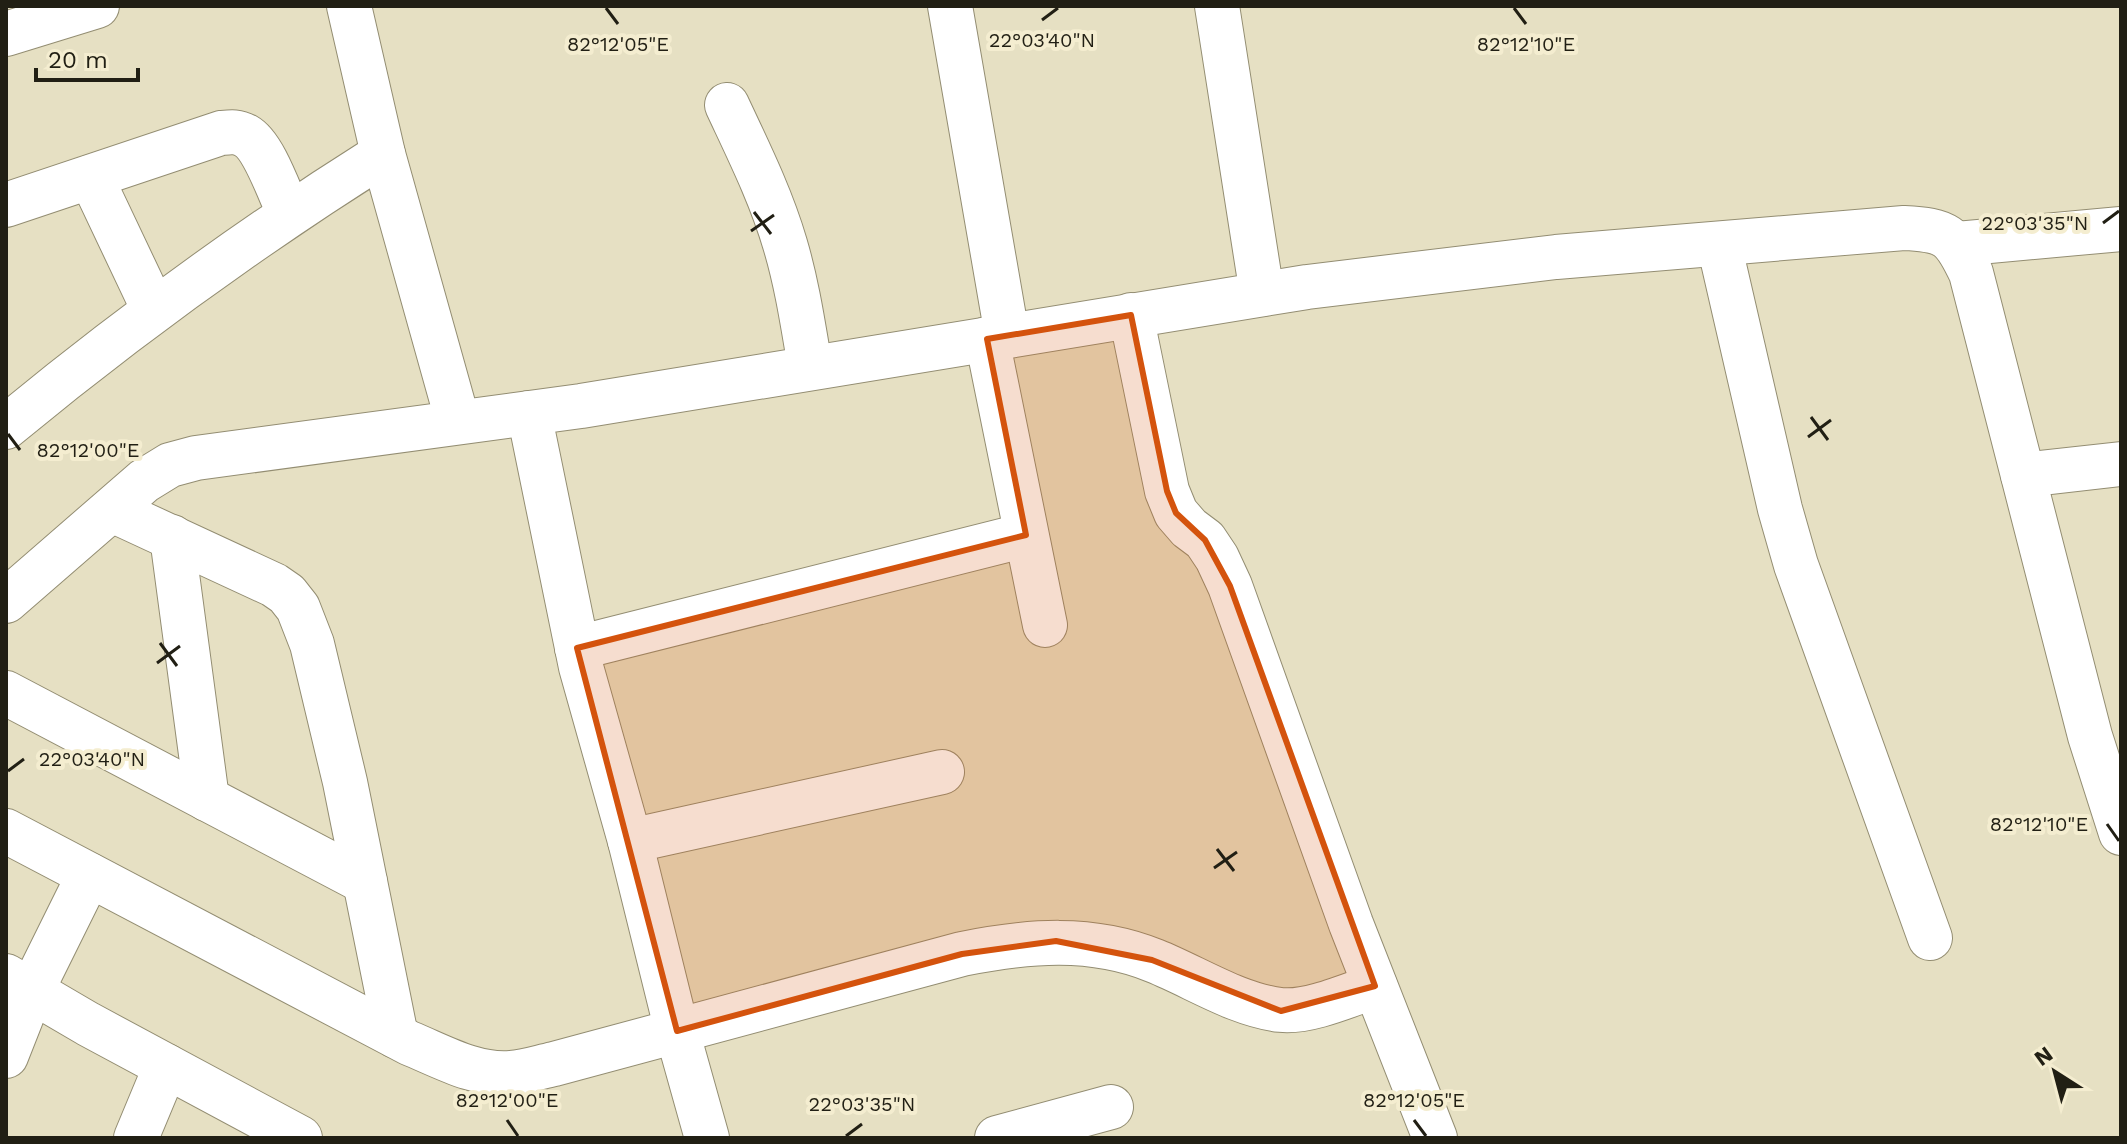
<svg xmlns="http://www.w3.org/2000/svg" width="2127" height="1144" font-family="'Work Sans',sans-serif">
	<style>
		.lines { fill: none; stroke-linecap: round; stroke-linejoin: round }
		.minor-casing { stroke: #938d72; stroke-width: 46 }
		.minor { stroke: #fff; stroke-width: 44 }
		.marked { fill: #d4530d; fill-opacity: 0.2; stroke: #d4530d; stroke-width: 6; stroke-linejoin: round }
		.ticks { fill: none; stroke: #211f14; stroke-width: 3 }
		.ticks-label { font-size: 20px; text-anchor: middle; fill: #211f14; stroke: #f4edd0; stroke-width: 8; stroke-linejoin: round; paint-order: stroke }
	</style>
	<rect width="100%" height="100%" fill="#e6e0c3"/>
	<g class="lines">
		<g class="minor-casing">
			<g id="minor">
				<path d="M349,6L383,154L458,422"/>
				<path d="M950,6L1007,335"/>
				<path d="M1217,6L1262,294"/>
				<path d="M6,34L97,6"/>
				<path d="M727,105C748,150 771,196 785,244C797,284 803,325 810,366"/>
				<path d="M91,177L154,310"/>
				<path d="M6,205L221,133C231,132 237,131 246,136C264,146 280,194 289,213"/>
				<path d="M1719,244L1780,509L1796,565L1930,938"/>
				<path d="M1957,244L2121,229"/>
				<path d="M1131,315L1167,491L1176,513L1189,528L1205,540L1217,558L1230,586L1351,924L1435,1138"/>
				<path d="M987,339L1045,625"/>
				<path d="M529,413L581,667L630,841L677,1031L707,1138"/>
				<path d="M6,427C126,328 251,237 383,154"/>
				<path d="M2023,475L2121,464"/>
				<path d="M112,510L274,585L287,594L298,608L312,644L345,782L396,1036"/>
				<path d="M172,537L207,799"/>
				<path d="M6,601L144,481L170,465L196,458L581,406L1307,287L1556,257L1904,228C1947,230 1953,235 1971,273L2090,736L2121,833"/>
				<path d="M577,648L1026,535"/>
				<path d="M6,693L365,882"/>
				<path d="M6,831L409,1043C441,1056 475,1076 511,1073C525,1072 540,1067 554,1064L962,954C1027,941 1092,935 1155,961C1195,977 1237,1005 1281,1010C1308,1013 1349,995 1375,986"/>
				<path d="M630,841L942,772"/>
				<path d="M6,976L88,1024L300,1138"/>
				<path d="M6,1056L32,990L89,875"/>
				<path d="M136,1138L166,1066"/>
				<path d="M997,1138L1111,1107"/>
			</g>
		</g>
		<use href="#minor" class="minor"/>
	</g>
	<path class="marked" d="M1131,315L1167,491L1176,513L1205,540L1230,586L1375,986L1281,1011L1152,960L1056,941L962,954L677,1031L577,648L1026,535L987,339Z"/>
	<path class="ticks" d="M606,8L618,24M1514,8L1526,24M1042,20L1058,8M754,212L771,234M2103,223L2119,211M751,231L774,215M1811,417L1828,440M8,434L20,450M1808,437L1831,420M160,643L177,666M157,663L180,646M8,771L24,759M2107,824L2119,841M1217,849L1234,871M1214,868L1237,852M507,1120L518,1136M1414,1120L1426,1136M846,1136L862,1124"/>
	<g class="ticks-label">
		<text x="1042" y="47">22°03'40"N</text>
		<text x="618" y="51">82°12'05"E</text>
		<text x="1526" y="51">82°12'10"E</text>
		<text x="2035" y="230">22°03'35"N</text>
		<text x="88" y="457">82°12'00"E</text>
		<text x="92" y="766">22°03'40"N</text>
		<text x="2039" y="831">82°12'10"E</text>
		<text x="507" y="1107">82°12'00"E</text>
		<text x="1414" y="1107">82°12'05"E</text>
		<text x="862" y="1111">22°03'35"N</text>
	</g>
	<rect width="2127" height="1144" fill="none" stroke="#211f14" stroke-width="16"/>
	<g transform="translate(2055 1072) rotate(324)" stroke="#f4edd0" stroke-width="6" paint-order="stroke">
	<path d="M0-6L14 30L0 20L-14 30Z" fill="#211f14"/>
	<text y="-12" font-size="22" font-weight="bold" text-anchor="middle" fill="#211f14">N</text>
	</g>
	<path d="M36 68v12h102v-12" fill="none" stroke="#211f14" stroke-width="4"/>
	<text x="48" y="68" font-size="24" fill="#211f14" stroke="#f4edd0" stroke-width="6" paint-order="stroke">20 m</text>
</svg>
